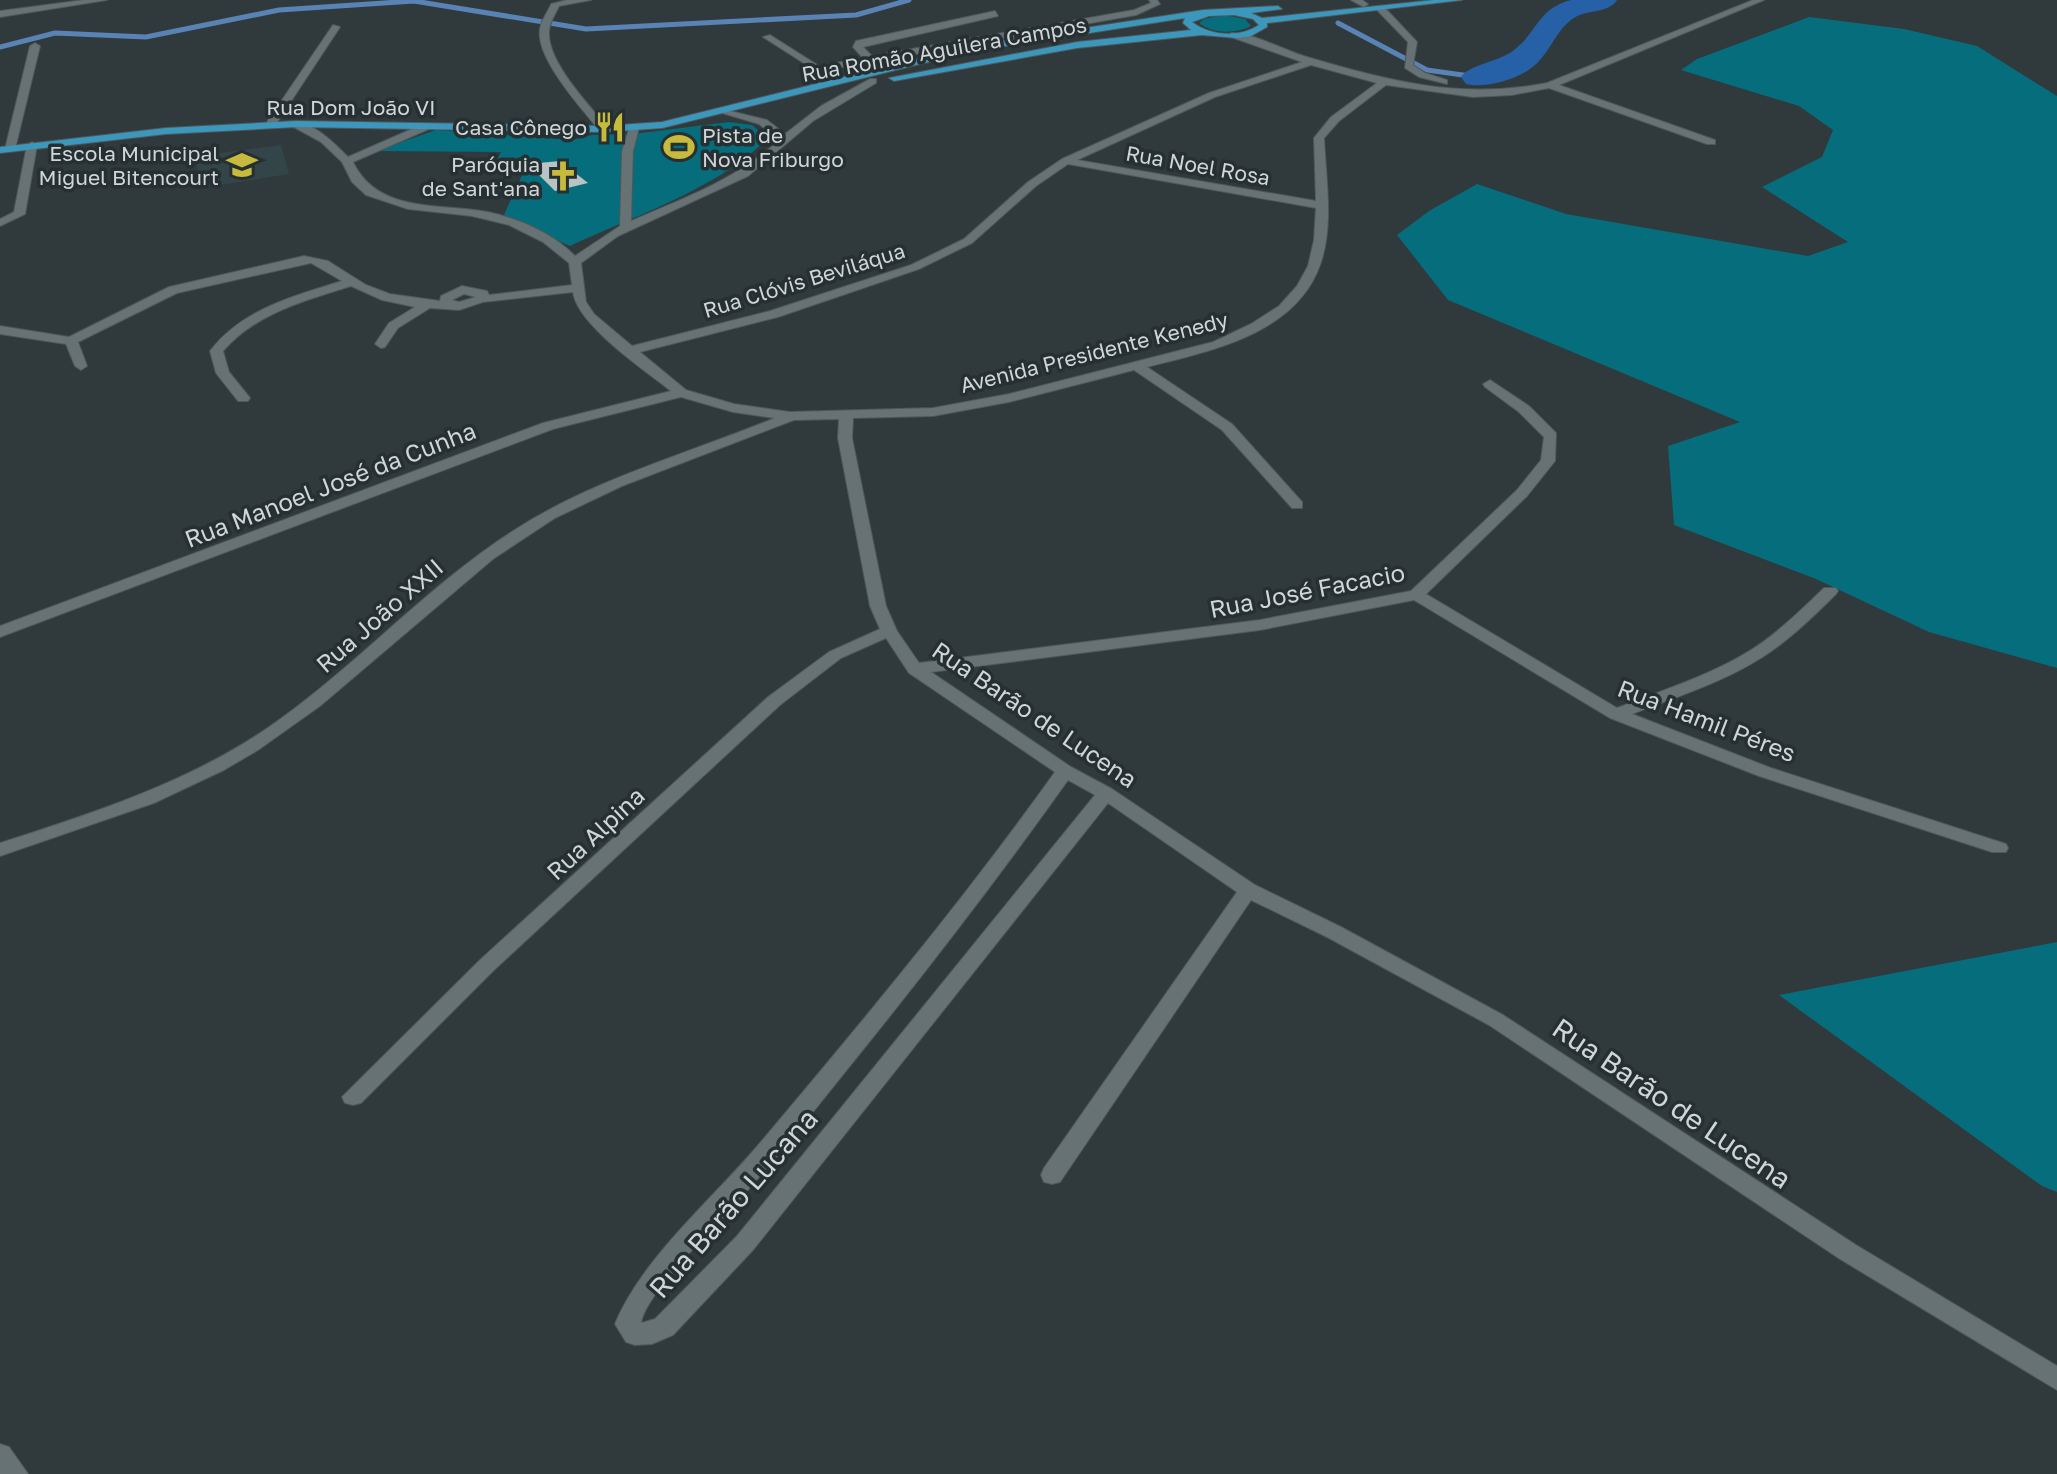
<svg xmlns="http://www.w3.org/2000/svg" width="2057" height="1474" font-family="'Golos Text',sans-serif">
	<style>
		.built { fill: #334549 }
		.green { fill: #066d7c }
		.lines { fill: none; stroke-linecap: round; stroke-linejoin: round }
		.stream { stroke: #5983b5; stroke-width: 5 }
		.river { fill: #2660a7; fill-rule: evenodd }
		.building { fill: #b7c4c3 }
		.minor-casing { stroke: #4f5759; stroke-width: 2 }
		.major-casing { stroke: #4f5759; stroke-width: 2 }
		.minor { fill: #677274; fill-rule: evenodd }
		.major { fill: #3c97bc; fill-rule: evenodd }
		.labels { text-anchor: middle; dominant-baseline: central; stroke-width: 7; stroke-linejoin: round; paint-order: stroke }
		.far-street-label { font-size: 21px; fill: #d0d6d7; stroke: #263032 }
		.far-poi-label { font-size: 21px; fill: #d0d6d7; stroke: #263032; text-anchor: end }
		.street-label { font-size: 24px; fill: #d0d6d7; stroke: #263032 }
		.near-street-label { font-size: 28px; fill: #d0d6d7; stroke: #263032 }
	</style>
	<rect width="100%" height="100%" fill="#303a3c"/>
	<path class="built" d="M281,145L289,174L201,188L195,156Z"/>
	<g class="green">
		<path d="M1223,15L1245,19L1251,26C1236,34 1212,34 1199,23L1204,19Z"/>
		<path d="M1809,17L1904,29L1977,46L2057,96V668L1929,632L1816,579L1674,525L1668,446L1740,422L1448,300L1397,235L1429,211L1477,184L1566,214L1808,256L1848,242L1762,187L1822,157L1833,130L1799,106L1681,70L1697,59Z"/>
		<path d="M729,122L752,125L767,138C726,185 628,219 570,246L503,217L523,173H490L501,152L376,151L436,130L572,140L592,135L633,134Z"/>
		<path d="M2057,942V1192L2042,1186L1779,995Z"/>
	</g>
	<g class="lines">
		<g class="stream">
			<path d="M1338,23L1427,70L1477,77"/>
			<path d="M0,47L55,33L146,37L279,10L414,1L586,29L856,15L909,0"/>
		</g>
		<path class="river" d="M1571,0H1617C1608,14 1587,9 1574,18C1558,28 1552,47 1540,60C1525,78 1488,89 1466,84L1461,77C1470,64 1499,62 1514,50C1538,32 1537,9 1571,0Z"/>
	</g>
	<path class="building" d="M560,161L588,183L555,191L528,164Z"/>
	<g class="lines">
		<g class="minor-casing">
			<g id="minor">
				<path d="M84,0H107L0,17V11Z"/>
				<path d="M567,0H591L559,6C555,15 549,23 549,32C547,61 589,106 608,127V131H600C583,110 535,58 540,29C541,20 548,12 551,4Z"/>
				<path d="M1149,0H1157L1160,4L1136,15L826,70L832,75L827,78L763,37L770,35L819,66L863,58L853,47L856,41L995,11L998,16L863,47L872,56L1134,10L1151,3Z"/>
				<path d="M1351,0H1362L1368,4L1364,7Z"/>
				<path d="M1753,0H1764L1559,85L1715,140V144H1707L1549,88L1512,95L1473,97L1386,85L1339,121L1324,138C1326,180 1334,226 1320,265C1295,335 1209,351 1147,367L1232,424L1302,502V508H1292L1222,430L1134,370L1009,402L933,416L853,418L852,438L886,606L897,631L919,663L1260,620L1411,591L1517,490L1541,460L1544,437L1519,412L1485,387L1483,384L1490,380L1529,406L1556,433L1555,461L1527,496L1426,594L1617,708C1663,690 1709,676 1751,650C1778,633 1801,610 1824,588H1836L1838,591L1836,594C1813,617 1789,640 1761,658C1721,683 1676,697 1632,714L1771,768L2006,844L2008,848L2006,852H1992L1759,776L1610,718L1414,600L1260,630L931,672L1071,767L1112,789L1255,885L1341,927L1503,1015L1856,1245L2057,1366V1390L1840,1259L1489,1025L1327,937L1251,900L1060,1182L1052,1184L1044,1182L1041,1175L1044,1168L1237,892L1108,803L753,1250L673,1335L652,1344L635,1345L626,1342L615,1324C642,1258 714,1198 760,1143C862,1022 963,901 1055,772L909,673L886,638L841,658L780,705L494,970L361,1103L353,1105L345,1103L342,1097L480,960L768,697L829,652L880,629L870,606L838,438L839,419L794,420L622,486L555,518L493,559L320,706L258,750L224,770L154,803L0,856V843C97,812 196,780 279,720C361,661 429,585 513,531C593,479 687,454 775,418L733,412L681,397L553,429L0,637V626L543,423L671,391C645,370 577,325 573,292L483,302L459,310L430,308L398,328L385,347L381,348L375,344L389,323L415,307L382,300L351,286C304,301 256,313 223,351L229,372L250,398L248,401H238L216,373L210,351C242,309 294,296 342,281L311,263L177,293L78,342L87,366L81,370L75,366L66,344L0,334V326L69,337L169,287L304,256L328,261L366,285L390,294L440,301L441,296L462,286L487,291L489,295L572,285L569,263L543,242L509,225L472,216L408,209L366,195L352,182L342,162L321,142L292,126V122C313,121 334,143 348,157L421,125H429V129L353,162C378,214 440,203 488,212C520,219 552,233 575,256L620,226L622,151L630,126L639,128L633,151L631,221C684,198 736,180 779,140L759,124L722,113V109L767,120L785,134L821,106L870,79H876V83L813,121L748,176L618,236L581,263L586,302L594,314L632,346L770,311L911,265L964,239L1028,182L1062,159L1209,93L1302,62L1231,37V33C1251,32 1286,51 1307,57C1389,81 1460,100 1547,83ZM1311,65L1377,83L1331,117L1314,138L1316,201L1077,160L1215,97ZM1068,164L1316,208L1314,240L1308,266L1297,286L1279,306L1251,324L1213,342L1009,394L933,408L790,412L734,404L686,390L640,352L778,317L919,269L972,243L1036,186ZM464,294L476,297L459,302L452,300ZM1068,780L1095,795L737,1236L655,1319L641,1323C646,1294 707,1235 729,1211C770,1167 807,1119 845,1072C922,977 997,880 1068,780Z"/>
				<path d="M1377,6H1383L1417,42L1413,65L1425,73L1447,80V84L1419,77L1405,68L1408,42L1377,10Z"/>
				<path d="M333,25L340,27L274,127H266L265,125Z"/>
				<path d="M35,43L40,46L15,149L10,152L5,149L30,46Z"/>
				<path d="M32,142L37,145L25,214L0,226V219L14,212L27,145Z"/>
				<path d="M0,1444L9,1447L28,1474H0Z"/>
			</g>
		</g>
		<g class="major-casing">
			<path id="major" d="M1434,0H1462L1267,23V27L1251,36L1237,38L1202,35L1077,48L894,81L889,78L1077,42L1191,30L1183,23L1185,18L1006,46L920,64L662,128L604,132L296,127L166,134L0,153V147L166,128L296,121L604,126L662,122L920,58L1006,40L1203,10L1278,6L1282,9L1251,13L1262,18ZM1234,15L1253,19L1259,25C1240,38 1210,36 1192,22L1209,16Z"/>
		</g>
		<use href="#minor" class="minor"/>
		<use href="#major" class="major"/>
	</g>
	<defs>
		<g id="restaurant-bare" transform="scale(2.415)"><path d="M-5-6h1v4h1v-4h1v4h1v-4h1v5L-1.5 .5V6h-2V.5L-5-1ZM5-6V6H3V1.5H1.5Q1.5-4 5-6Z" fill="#c6bb3c" stroke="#263032" stroke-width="2.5" paint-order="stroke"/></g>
		<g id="stadium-bare" transform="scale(2.415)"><path d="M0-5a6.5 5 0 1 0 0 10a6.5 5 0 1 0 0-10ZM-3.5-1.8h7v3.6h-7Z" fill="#c6bb3c" stroke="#263032" stroke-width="2.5" paint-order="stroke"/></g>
		<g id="school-bare" transform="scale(2.415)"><path d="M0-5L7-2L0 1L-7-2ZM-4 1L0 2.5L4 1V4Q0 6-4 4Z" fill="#c6bb3c" stroke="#263032" stroke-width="2.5" paint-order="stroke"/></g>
		<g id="church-bare" transform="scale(2.415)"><path d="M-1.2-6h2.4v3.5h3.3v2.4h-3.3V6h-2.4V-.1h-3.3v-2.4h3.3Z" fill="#c6bb3c" stroke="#263032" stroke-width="2.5" paint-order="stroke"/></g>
	</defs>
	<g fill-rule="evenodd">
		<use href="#restaurant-bare" x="610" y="127"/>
		<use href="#stadium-bare" x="679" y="147"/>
		<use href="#school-bare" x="242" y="165"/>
		<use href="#church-bare" x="563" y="176"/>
	</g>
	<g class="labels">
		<g class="far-street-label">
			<text transform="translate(944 49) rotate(-10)">Rua Romão Aguilera Campos</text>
			<text x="351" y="107">Rua Dom João VI</text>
			<text transform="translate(1198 165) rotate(10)">Rua Noel Rosa</text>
			<text transform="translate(804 280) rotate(-17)">Rua Clóvis Beviláqua</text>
			<text transform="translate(1094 352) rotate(-14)">Avenida Presidente Kenedy</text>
		</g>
		<g class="far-poi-label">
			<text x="587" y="127">Casa Cônego</text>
			<text x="702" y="135" text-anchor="start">Pista de<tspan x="702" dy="24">Nova Friburgo</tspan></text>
			<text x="219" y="153">Escola Municipal<tspan x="219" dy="24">Miguel Bitencourt</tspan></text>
			<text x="540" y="164">Paróquia<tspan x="540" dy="24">de Sant'ana</tspan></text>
		</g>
		<g class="street-label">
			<text transform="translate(330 484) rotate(-21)">Rua Manoel José da Cunha</text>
			<text transform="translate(1307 590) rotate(-11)">Rua José Facacio</text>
			<text transform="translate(379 615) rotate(-41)">Rua João XXII</text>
			<text transform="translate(1035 714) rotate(34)">Rua Barão de Lucena</text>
			<text transform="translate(1707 720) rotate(21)">Rua Hamil Péres</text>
			<text transform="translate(595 833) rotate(-43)">Rua Alpina</text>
		</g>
		<g class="near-street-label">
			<text transform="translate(1672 1103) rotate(34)">Rua Barão de Lucena</text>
			<text transform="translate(733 1203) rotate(-49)">Rua Barão Lucana</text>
		</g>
	</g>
</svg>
